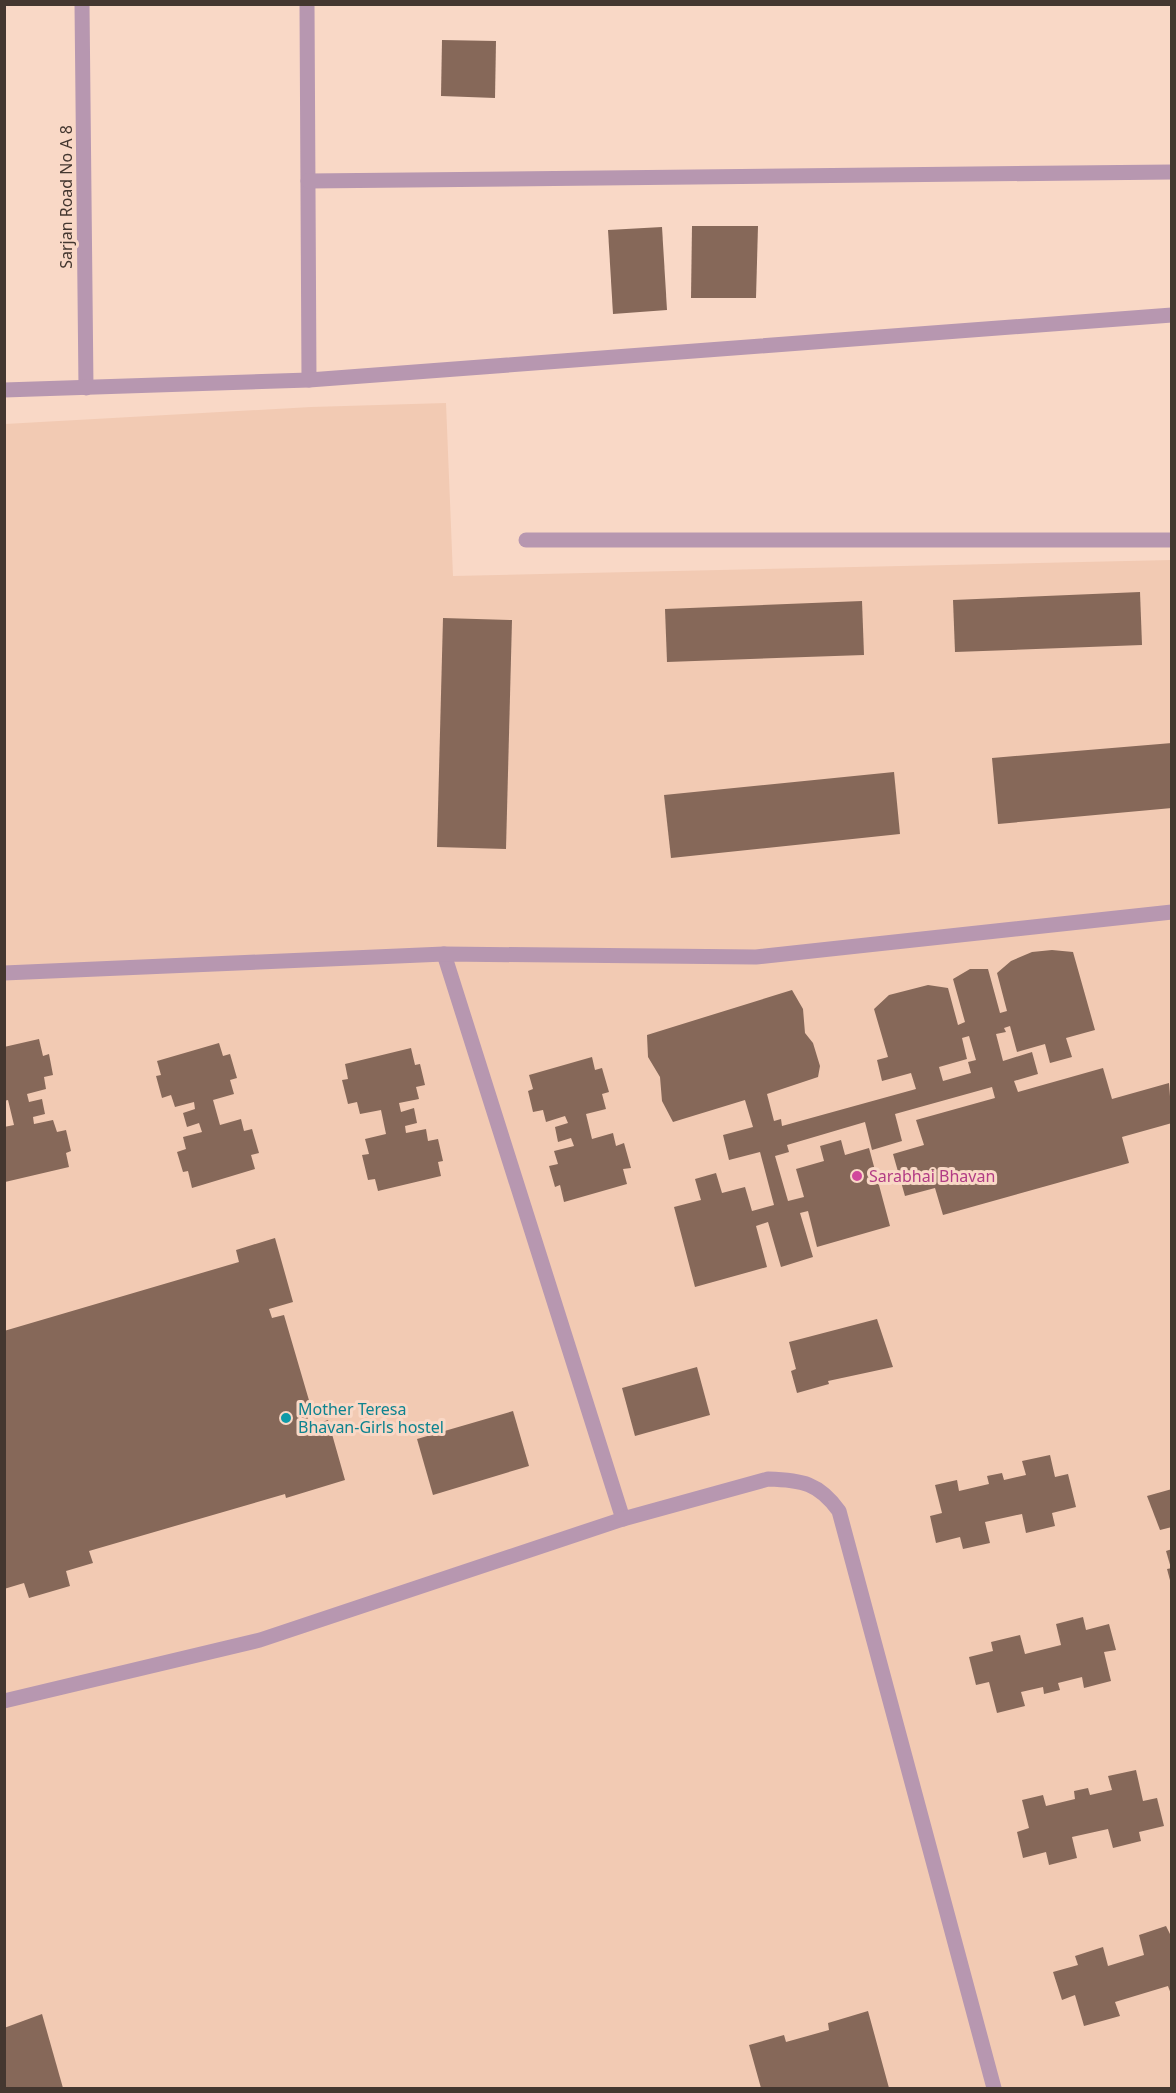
<svg xmlns="http://www.w3.org/2000/svg" width="1176" height="2093" font-family="'Noto Sans',sans-serif">
	<style>
		.built { fill: #f2cab3 }
		.building { fill: #866859; fill-rule: evenodd }
		.lines { fill: none; stroke-linecap: round; stroke-linejoin: round }
		.minor { stroke: #b797b0; stroke-width: 15 }
		.hotel-dot { fill: #d1479c; stroke: #f9d8c6; stroke-width: 2 }
		.culture-dot { fill: #0f9aa8; stroke: #f9d8c6; stroke-width: 2 }
		.labels { text-anchor: middle; dominant-baseline: central; stroke-width: 6; stroke-linejoin: round; paint-order: stroke }
		.street-label { font-size: 16px; fill: #443730; stroke: #f9d8c6 }
		.hotel-label { font-size: 16px; fill: #b23c85; stroke: #f9d8c6; text-anchor: start }
		.culture-label { font-size: 16px; fill: #0d838f; stroke: #f9d8c6; text-anchor: start }
	</style>
	<rect width="100%" height="100%" fill="#f9d8c6"/>
	<path class="built" d="M446,403L453,576L1171,560V2088H5V424L311,407Z"/>
	<g class="building">
		<path d="M442,40L496,41L495,98L441,96Z"/>
		<path d="M692,226H758L756,298H691Z"/>
		<path d="M662,227L667,310L613,314L608,230Z"/>
		<path d="M1140,592L1142,645L955,652L953,600Z"/>
		<path d="M862,601L864,655L667,662L665,609Z"/>
		<path d="M443,618L512,620L506,849L437,847Z"/>
		<path d="M1172,743V808L998,824L992,758Z"/>
		<path d="M894,772L900,834L671,858L664,795Z"/>
		<path d="M1052,950L1073,952L1095,1030L1066,1038L1072,1057L1050,1063L1045,1044L1017,1052L1010,1026L1004,1028L1006,1032L996,1034L1003,1061L1032,1052L1038,1074L1014,1081L1018,1092L1103,1068L1112,1099L1169,1083L1172,1123L1122,1137L1129,1163L943,1215L935,1188L905,1196L893,1154L924,1145L916,1120L995,1098L992,1087L895,1114L902,1141L872,1150L865,1122L787,1145L789,1152L775,1156L788,1201L804,1197L796,1169L824,1161L820,1146L841,1140L845,1155L869,1148L890,1226L817,1247L808,1211L800,1213L813,1257L781,1267L768,1222L756,1226L767,1267L695,1287L674,1207L701,1200L695,1179L716,1173L722,1193L745,1187L752,1211L774,1205L760,1152L729,1160L723,1135L753,1127L745,1100L673,1122L662,1101L660,1077L648,1057L647,1035L792,990L803,1009L805,1033L813,1043L820,1066L818,1077L767,1094L774,1121L781,1119L782,1126L916,1089L911,1073L882,1081L877,1060L888,1057L874,1009L889,995L928,985L948,988L958,1025L965,1022L953,979L970,969H988L1000,1013L1007,1011L997,973L1011,961L1032,952ZM969,1036L976,1060L968,1062L971,1073L943,1081L939,1067L967,1059L962,1038Z"/>
		<path d="M39,1039L43,1056L49,1054L53,1075L44,1077L46,1089L27,1094L29,1102L42,1099L45,1114L33,1117L34,1124L53,1120L57,1132L66,1130L71,1151L66,1153L69,1167L5,1182L4,1127L14,1125L8,1100L4,1101V1047Z"/>
		<path d="M219,1043L223,1056L230,1054L237,1078L230,1080L234,1094L213,1100L220,1125L241,1119L244,1131L252,1129L259,1153L251,1155L255,1169L192,1188L188,1171L183,1172L177,1152L186,1149L183,1137L202,1132L199,1123L187,1127L183,1113L195,1109L194,1102L175,1107L171,1095L162,1098L156,1076L161,1075L157,1061Z"/>
		<path d="M411,1048L415,1065L420,1064L425,1085L416,1087L419,1099L399,1103L401,1112L414,1108L417,1123L405,1126L406,1133L426,1129L428,1141L438,1139L443,1161L438,1162L441,1176L378,1191L375,1179L368,1180L362,1155L369,1154L365,1139L386,1134L381,1110L360,1114L357,1102L348,1104L342,1080L348,1079L345,1064Z"/>
		<path d="M592,1057L595,1070L602,1068L609,1092L602,1094L606,1109L586,1114L592,1139L613,1133L616,1146L624,1143L631,1168L623,1169L627,1184L564,1202L560,1185L555,1187L549,1166L558,1164L554,1151L574,1146L571,1138L558,1142L555,1127L568,1123L565,1116L546,1122L543,1110L533,1112L528,1091L533,1089L529,1075Z"/>
		<path d="M275,1238L293,1302L269,1309L272,1318L284,1315L313,1414L307,1416L310,1426L328,1420L345,1480L286,1498L285,1494L89,1551L93,1563L66,1571L70,1586L29,1598L24,1583L4,1589V1331L239,1262L236,1250Z"/>
		<path d="M877,1319L893,1367L828,1381L829,1384L797,1393L791,1371L796,1369L789,1342Z"/>
		<path d="M697,1367L710,1415L635,1436L622,1388Z"/>
		<path d="M513,1411L529,1466L433,1495L417,1439Z"/>
		<path d="M1050,1455L1055,1477L1068,1474L1076,1507L1052,1513L1055,1526L1026,1533L1022,1514L985,1522L990,1543L963,1549L960,1537L936,1543L930,1516L942,1513L935,1485L957,1480L959,1491L989,1484L987,1476L1002,1473L1004,1480L1026,1475L1022,1461Z"/>
		<path d="M1172,1489V1527L1160,1530L1147,1496Z"/>
		<path d="M1172,1549V1568H1171L1166,1551Z"/>
		<path d="M1172,1568V1584H1171L1167,1569Z"/>
		<path d="M1083,1617L1086,1630L1109,1624L1116,1650L1104,1652L1111,1681L1084,1688L1082,1677L1058,1683L1060,1690L1044,1694L1043,1687L1021,1692L1025,1706L997,1713L989,1682L976,1685L969,1657L993,1651L991,1642L1020,1635L1025,1654L1061,1645L1056,1624Z"/>
		<path d="M1136,1770L1143,1801L1157,1798L1164,1826L1139,1832L1141,1841L1113,1848L1108,1829L1072,1837L1077,1858L1049,1865L1046,1852L1023,1858L1017,1832L1029,1828L1022,1800L1043,1795L1046,1806L1075,1799L1074,1791L1088,1788L1090,1795L1112,1790L1108,1776Z"/>
		<path d="M1166,1926L1172,1938V1997L1168,1986L1115,2002L1120,2016L1084,2026L1075,1995L1062,2000L1053,1972L1078,1965L1075,1956L1103,1947L1108,1966L1144,1955L1139,1935Z"/>
		<path d="M868,2011L889,2088H761L749,2045L784,2035L786,2042L829,2030L828,2023Z"/>
		<path d="M42,2014L63,2088H4V2028Z"/>
	</g>
	<g class="lines">
		<g class="minor">
			<path d="M82,4L86,388"/>
			<path d="M307,4L309,380"/>
			<path d="M308,181L1172,172"/>
			<path d="M4,390L309,380L1172,315"/>
			<path d="M526,540H1172"/>
			<path d="M444,954L623,1519"/>
			<path d="M4,973L444,954L756,957L1172,912"/>
			<path d="M4,1701L260,1640L623,1519L768,1479C802,1480 819,1483 839,1511L994,2088"/>
		</g>
	</g>
	<circle class="hotel-dot" cx="857" cy="1176" r="6"/>
	<circle class="culture-dot" cx="286" cy="1418" r="6"/>
	<g class="labels">
		<g class="street-label">
			<text transform="translate(66 197) rotate(-90)">Sarjan Road No A 8</text>
		</g>
		<g class="hotel-label">
			<text x="869" y="1176">Sarabhai Bhavan</text>
		</g>
		<g class="culture-label">
			<text x="298" y="1409">Mother Teresa<tspan x="298" dy="18">Bhavan-Girls hostel</tspan></text>
		</g>
	</g>
	<rect width="1176" height="2093" fill="none" stroke="#443730" stroke-width="12"/>
</svg>
